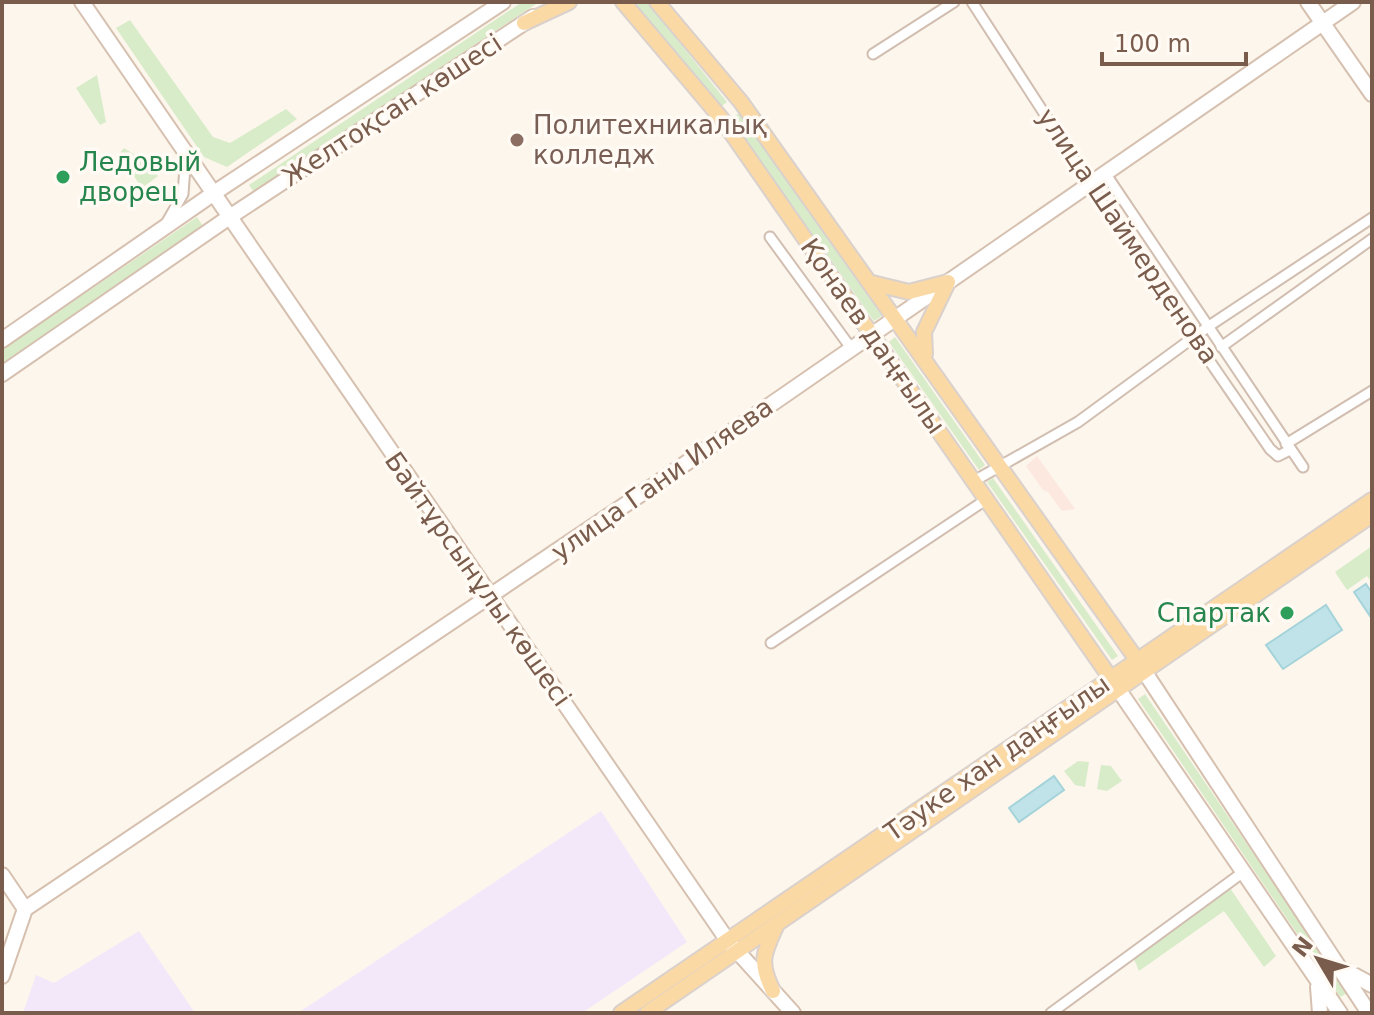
<svg xmlns="http://www.w3.org/2000/svg" width="1374" height="1015" font-family="'DejaVu Sans',sans-serif">
	<style>
		.commercial { fill: #fde8e0 }
		.education { fill: #f3e8fa }
		.green { fill: #d8ecc9 }
		.water { fill: #bfe3e8; stroke: #a5d3da; stroke-width: 2 }
		.lines { fill: none; stroke-linecap: round; stroke-linejoin: round }
		.street-casing { stroke: #d1beb0; stroke-width: 13 }
		.secondary-casing { stroke: #d6c0b0; stroke-width: 18 }
		.primary-casing { stroke: #dad1cd; stroke-width: 18 }
		.street { stroke: #fff; stroke-width: 9 }
		.secondary { stroke: #fff; stroke-width: 14 }
		.primary { stroke: #fbd9a5; stroke-width: 14 }
		.education-dot { fill: #8d6e63; stroke: #fffaf3; stroke-width: 3 }
		.leisure-dot { fill: #2e9e5b; stroke: #fffaf3; stroke-width: 3 }
		.labels { text-anchor: middle; dominant-baseline: central; stroke-width: 7; stroke-linejoin: round; paint-order: stroke }
		.street-label { font-size: 26px; fill: #7a5c4d; stroke: #fffaf3 }
		.education-label { font-size: 26px; fill: #785e54; stroke: #fffaf3; text-anchor: start }
		.leisure-label { font-size: 26px; fill: #27864d; stroke: #fffaf3; text-anchor: start }
	</style>
	<rect width="100%" height="100%" fill="#fdf6ec"/>
	<path class="commercial" d="M1037,456L1075,509L1062,511L1048,492L1043,490L1026,466Z"/>
	<g class="education">
		<path d="M601,811L687,942L582,1013H298Z"/>
		<path d="M139,931L195,1013H23L36,975L54,983Z"/>
	</g>
	<g class="green">
		<path d="M522,2H539L254,192L249,185Z"/>
		<path d="M634,2H647L727,102L719,108Z"/>
		<path d="M130,20L213,137L230,143L286,109L297,119L227,167L204,157L116,28Z"/>
		<path d="M97,75L106,122L100,125L76,88Z"/>
		<path d="M739,113L882,316L874,321L731,119Z"/>
		<path d="M124,148L152,166L158,176L142,188L119,154Z"/>
		<path d="M197,217L203,226L2,364V350Z"/>
		<path d="M895,337L985,465L979,470L889,342Z"/>
		<path d="M993,478L1118,656L1112,660L987,482Z"/>
		<path d="M1372,546V582L1367,576L1347,590L1335,572Z"/>
		<path d="M1145,694L1348,993L1340,997L1138,699Z"/>
		<path d="M1078,761L1089,762L1085,787L1075,785L1064,771Z"/>
		<path d="M1101,765L1111,766L1122,781L1107,791L1097,789Z"/>
		<path d="M1230,888L1276,956L1264,967L1224,911L1139,971L1133,957Z"/>
	</g>
	<g class="water">
		<path d="M1366,584L1372,593L1370,616L1354,592Z"/>
		<path d="M1326,605L1342,630L1283,669L1266,645Z"/>
		<path d="M1054,776L1064,790L1019,822L1009,808Z"/>
	</g>
	<g class="lines">
		<g class="street-casing">
			<g id="street">
				<path d="M972,2L1121,232L1270,449L1278,456L1290,450"/>
				<path d="M873,54L954,2"/>
				<path d="M1105,173L1303,467"/>
				<path d="M167,222L183,194L186,154"/>
				<path d="M770,237L851,348"/>
				<path d="M1221,347L1372,239"/>
				<path d="M1286,444L1372,391"/>
				<path d="M974,481L1078,422L1209,326L1372,218"/>
				<path d="M771,643L987,499"/>
				<path d="M1051,1013L1242,873"/>
			</g>
		</g>
		<g class="secondary-casing">
			<g id="secondary">
				<path d="M82,2L728,941L793,1013"/>
				<path d="M1308,2L1372,94"/>
				<path d="M2,340L217,191L503,2"/>
				<path d="M2,374L228,218L533,17"/>
				<path d="M1144,671L1369,1013"/>
				<path d="M1118,689L1340,1013"/>
				<path d="M2,875L25,909"/>
				<path d="M1348,972L1372,985"/>
				<path d="M2,976L25,909L653,486L1353,2"/>
				<path d="M1318,987L1320,1013"/>
			</g>
		</g>
		<g class="primary-casing">
			<g id="primary">
				<path d="M623,2L721,118L1116,686"/>
				<path d="M657,2L741,102L1142,667"/>
				<path d="M524,23L569,2"/>
				<path d="M872,283L909,292L948,282L924,332L925,354"/>
				<path d="M773,991C758,961 764,953 777,924"/>
				<path d="M621,1013L1372,500"/>
				<path d="M647,1013L1372,515"/>
			</g>
		</g>
		<use href="#street" class="street"/>
		<use href="#secondary" class="secondary"/>
		<use href="#primary" class="primary"/>
	</g>
	<circle class="education-dot" cx="517" cy="140" r="8"/>
	<g class="leisure-dot">
		<circle cx="63" cy="177" r="8"/>
		<circle cx="1287" cy="613" r="8"/>
	</g>
	<g class="labels">
		<g class="street-label">
			<text transform="translate(392 110) rotate(-33)">Желтоқсан көшесі</text>
			<text transform="translate(1128 236) rotate(56)">улица Шаймерденова</text>
			<text transform="translate(873 336) rotate(55)">Қонаев даңғылы</text>
			<text transform="translate(662 479) rotate(-35)">улица Гани Иляева</text>
			<text transform="translate(478 579) rotate(55)">Байтұрсынұлы көшесі</text>
			<text transform="translate(997 758) rotate(-35)">Тәуке хан даңғылы</text>
		</g>
		<g class="education-label">
			<text x="533" y="125">Политехникалық<tspan x="533" dy="30">колледж</tspan></text>
		</g>
		<g class="leisure-label">
			<text x="79" y="162">Ледовый<tspan x="79" dy="30">дворец</tspan></text>
			<text x="1271" y="613" text-anchor="end">Спартак</text>
		</g>
	</g>
	<rect width="1374" height="1015" fill="none" stroke="#7a5c4d" stroke-width="8"/>
	<g transform="translate(1318 959) rotate(308)" stroke="#fffaf3" stroke-width="6" paint-order="stroke">
	<path d="M0-6L14 30L0 20L-14 30Z" fill="#7a5c4d"/>
	<text y="-12" font-size="22" font-weight="bold" text-anchor="middle" fill="#7a5c4d">N</text>
	</g>
	<path d="M1102 52v12h144v-12" fill="none" stroke="#7a5c4d" stroke-width="4"/>
	<text x="1114" y="52" font-size="24" fill="#7a5c4d" stroke="#fffaf3" stroke-width="6" paint-order="stroke">100 m</text>
</svg>
